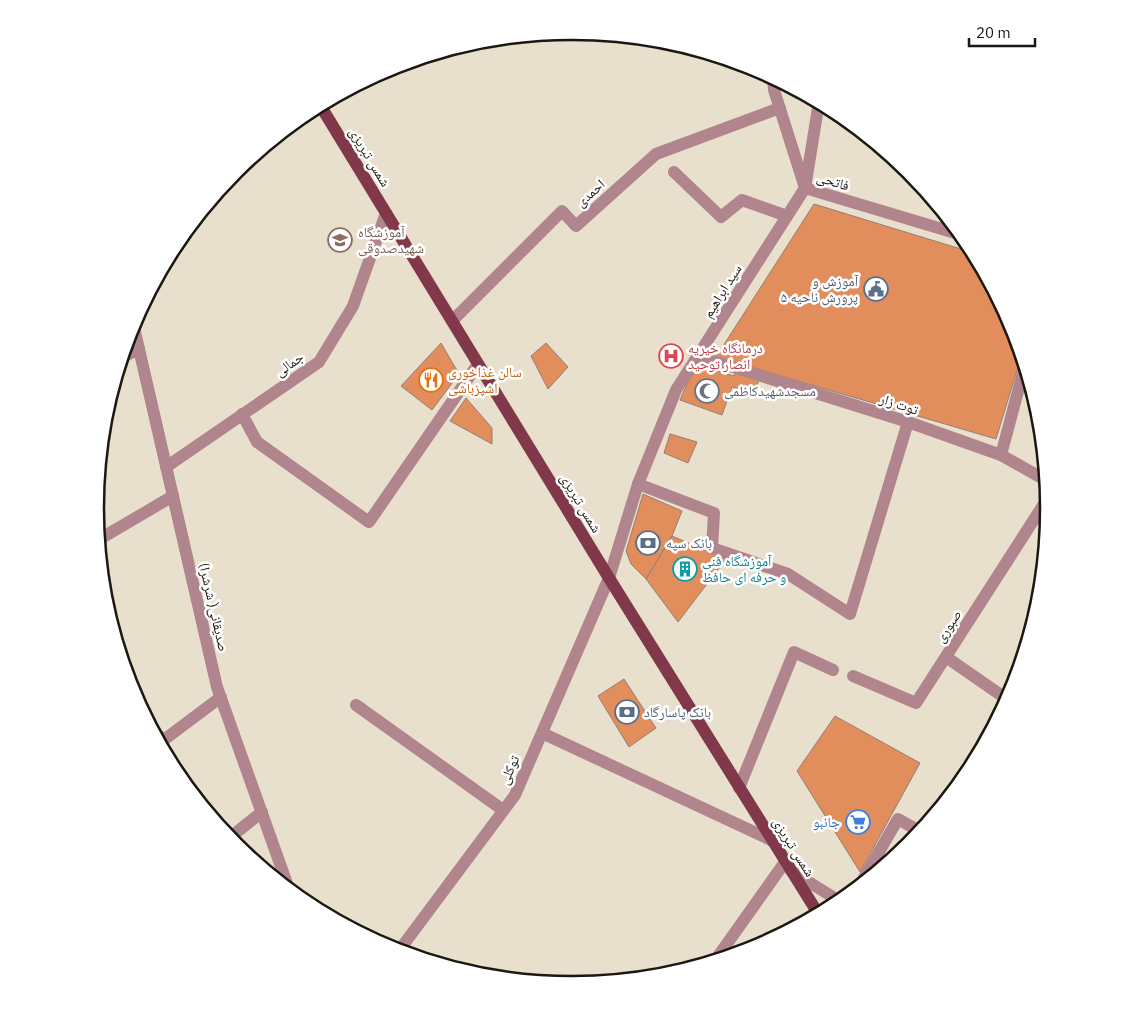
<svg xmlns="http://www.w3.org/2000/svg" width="1144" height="1017" font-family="'IBM Plex Sans','Noto Naskh Arabic',sans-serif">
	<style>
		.building { fill: #e28d5c; stroke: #928077 }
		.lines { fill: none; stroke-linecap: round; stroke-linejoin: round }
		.service { stroke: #b1858d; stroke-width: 12 }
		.pedestrian { stroke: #b1858d; stroke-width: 12 }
		.minor { stroke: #b1858d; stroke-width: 12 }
		.tertiary { stroke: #b1858d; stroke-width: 12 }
		.primary { stroke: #82384b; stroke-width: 12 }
		.labels { text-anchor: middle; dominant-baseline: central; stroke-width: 5; stroke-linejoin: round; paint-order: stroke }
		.street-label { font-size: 14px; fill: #1b1711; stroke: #fff }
		.education-label { font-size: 14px; fill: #785e54; stroke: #fff; text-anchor: start }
		.service-label { font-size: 14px; fill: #4e5e75; stroke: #fff; text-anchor: start }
		.health-label { font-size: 14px; fill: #be3a42; stroke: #fff; text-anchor: start }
		.food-label { font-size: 14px; fill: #c56008; stroke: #fff; text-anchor: start }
		.worship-label { font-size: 14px; fill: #5b616d; stroke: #fff; text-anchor: start }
		.culture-label { font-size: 14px; fill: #0d838f; stroke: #fff; text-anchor: start }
		.shop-label { font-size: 14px; fill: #366cbe; stroke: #fff; text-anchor: end }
		.rim { fill: none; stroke: #1b1711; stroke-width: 2.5 }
	</style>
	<rect width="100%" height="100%" fill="#e9dfcd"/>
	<g class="building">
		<path d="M390,67H393L397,75L363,87L361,83Z"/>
		<path d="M814,204L974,253L1013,326L1022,354L996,439L716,357Z"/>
		<path d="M441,343L459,374L432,410L401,386Z"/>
		<path d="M546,343L568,367L548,389L531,356Z"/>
		<path d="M702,366L734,376L736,371L759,378L755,394L732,387L722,415L680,400L693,370Z"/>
		<path d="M466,398L492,428V444L450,421Z"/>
		<path d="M670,434L697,442L688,463L664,453Z"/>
		<path d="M643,494L682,511L672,536L646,579L631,564L626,551Z"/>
		<path d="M672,536L726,559L678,622L646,579Z"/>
		<path d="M624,679L656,728L629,747L598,696Z"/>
		<path d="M835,716L920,763L860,872L797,771Z"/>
	</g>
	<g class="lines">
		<g class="service">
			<path d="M121,358L139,349"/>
			<path d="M242,414L257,442L369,522L478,364"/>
			<path d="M638,484L714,513L712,548L788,574L850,614L908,422"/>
			<path d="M946,657L1008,700"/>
			<path d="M853,676L916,703L1042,507"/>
			<path d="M356,705L503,810"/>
			<path d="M542,733L771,840"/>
			<path d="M739,788L794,652L833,670"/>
			<path d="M791,871L841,902"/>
			<path d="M858,888L898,819L921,832"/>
			<path d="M714,962L785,862"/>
		</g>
		<path class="pedestrian" d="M674,172L721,217L742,200L787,216"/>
		<g class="minor">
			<path d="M773,77L774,90L805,188"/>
			<path d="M805,188L962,235"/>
			<path d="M452,321L562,211L576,226L656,154L780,108"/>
			<path d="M698,356L908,422L1001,455L1025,365"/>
			<path d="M1001,455L1047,481"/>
			<path d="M166,467L319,362L353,306L386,213"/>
			<path d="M1048,497L1042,507L1049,510"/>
			<path d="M98,540L173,496"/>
			<path d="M154,734L165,739L221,697"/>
			<path d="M228,839L262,812"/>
			<path d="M398,952L515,795L609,578L638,484L676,390L805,188"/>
		</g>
		<g class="tertiary">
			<path d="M805,188L819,102"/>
			<path d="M133,323L217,687L290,892"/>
		</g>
		<path class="primary" d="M320,105L609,578L819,915"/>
	</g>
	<defs>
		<g id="school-ring" transform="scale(1.25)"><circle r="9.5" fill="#fff" stroke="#8d6e63" stroke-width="1.5"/><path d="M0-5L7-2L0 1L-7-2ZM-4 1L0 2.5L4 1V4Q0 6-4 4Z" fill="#8d6e63"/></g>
		<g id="civic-ring" transform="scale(1.25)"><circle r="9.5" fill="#fff" stroke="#5c6f8a" stroke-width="1.5"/><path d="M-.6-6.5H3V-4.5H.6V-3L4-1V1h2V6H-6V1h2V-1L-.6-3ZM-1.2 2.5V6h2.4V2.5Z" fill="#5c6f8a"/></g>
		<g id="hospital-ring" transform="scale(1.25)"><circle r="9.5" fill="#fff" stroke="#e0444e" stroke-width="1.5"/><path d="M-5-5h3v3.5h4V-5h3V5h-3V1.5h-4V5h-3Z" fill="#e0444e"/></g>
		<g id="restaurant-ring" transform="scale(1.25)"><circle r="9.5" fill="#fff" stroke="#e8710a" stroke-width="1.5"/><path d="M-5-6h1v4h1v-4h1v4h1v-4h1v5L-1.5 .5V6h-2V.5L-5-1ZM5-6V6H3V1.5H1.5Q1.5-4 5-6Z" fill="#e8710a"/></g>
		<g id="mosque-ring" transform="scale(1.25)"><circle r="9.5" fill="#fff" stroke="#6b7280" stroke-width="1.5"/><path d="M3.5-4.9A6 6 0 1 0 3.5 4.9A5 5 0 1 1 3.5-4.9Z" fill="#6b7280"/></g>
		<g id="bank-ring" transform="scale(1.25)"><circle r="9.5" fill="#fff" stroke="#5c6f8a" stroke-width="1.5"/><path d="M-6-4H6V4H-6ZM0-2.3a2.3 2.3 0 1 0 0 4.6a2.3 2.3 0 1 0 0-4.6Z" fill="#5c6f8a"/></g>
		<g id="building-ring" transform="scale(1.25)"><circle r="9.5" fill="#fff" stroke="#0f9aa8" stroke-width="1.5"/><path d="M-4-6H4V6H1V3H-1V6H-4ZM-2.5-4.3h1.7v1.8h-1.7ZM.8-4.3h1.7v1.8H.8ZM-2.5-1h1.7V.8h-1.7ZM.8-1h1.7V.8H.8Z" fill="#0f9aa8"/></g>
		<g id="supermarket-ring" transform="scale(1.25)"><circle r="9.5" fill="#fff" stroke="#3f7fe0" stroke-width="1.5"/><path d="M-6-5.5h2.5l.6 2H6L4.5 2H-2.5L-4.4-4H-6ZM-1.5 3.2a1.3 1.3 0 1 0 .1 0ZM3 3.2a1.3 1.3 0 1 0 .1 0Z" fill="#3f7fe0"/></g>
	</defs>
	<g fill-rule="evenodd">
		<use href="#school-ring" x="340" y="240"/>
		<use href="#civic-ring" x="876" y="289"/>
		<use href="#hospital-ring" x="671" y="356"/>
		<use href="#restaurant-ring" x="431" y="380"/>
		<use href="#mosque-ring" x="707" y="391"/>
		<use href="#bank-ring" x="648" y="543"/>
		<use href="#building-ring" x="685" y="569"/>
		<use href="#bank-ring" x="627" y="712"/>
		<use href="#supermarket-ring" x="858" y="822"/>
	</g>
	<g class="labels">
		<g class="street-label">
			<text transform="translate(370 157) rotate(59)">شمس تبریزی</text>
			<text transform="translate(833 181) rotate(17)">فاتحی</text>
			<text transform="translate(590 193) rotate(-42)">احمدی</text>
			<text transform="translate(722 291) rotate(-58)">سید ابراهیم</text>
			<text transform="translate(289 364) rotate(-35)">جمالی</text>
			<text transform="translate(899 404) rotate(18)">توت زار</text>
			<text transform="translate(581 503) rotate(59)">شمس تبریزی</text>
			<text transform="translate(214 607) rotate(77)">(شرشرا )صدیقانی</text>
			<text transform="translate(948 626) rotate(-57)">صبوری</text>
			<text transform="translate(509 770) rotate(-66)">توکلی</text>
			<text transform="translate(794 847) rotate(58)">شمس تبریزی</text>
		</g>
		<g class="education-label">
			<text x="358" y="232">آموزشگاه<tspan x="358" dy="16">شهیدصدوقی</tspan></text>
		</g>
		<g class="service-label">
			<text x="858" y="281" text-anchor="end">آموزش و<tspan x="858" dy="16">پرورش ناحیه ۵</tspan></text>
			<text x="666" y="543">بانک سپه</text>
			<text x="644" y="712">بانک پاسارگاد</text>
		</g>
		<g class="health-label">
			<text x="688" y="348">درمانگاه خیریه<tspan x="688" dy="16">انصار توحید</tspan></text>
		</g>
		<g class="food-label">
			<text x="448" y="372">سالن غذاخوری<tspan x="448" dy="16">اشپزباشی</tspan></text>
		</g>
		<g class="worship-label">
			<text x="724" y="391">مسجدشهیدکاظمی</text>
		</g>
		<g class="culture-label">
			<text x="702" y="561">آموزشگاه فنی<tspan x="702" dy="16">و حرفه ای حافظ</tspan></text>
		</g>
		<g class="shop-label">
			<text x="840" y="822">جانبو</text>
		</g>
	</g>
	<path d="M0 0H1144V1017H0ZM104 508a468 468 0 1 1 936 0a468 468 0 1 1-936 0Z" fill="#fff" fill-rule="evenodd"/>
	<path class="rim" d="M104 508a468 468 0 1 1 936 0a468 468 0 1 1-936 0Z"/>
	<path d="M969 38v8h66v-8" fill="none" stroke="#1b1711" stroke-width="2.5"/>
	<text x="976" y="38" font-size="15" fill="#1b1711" stroke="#ffffff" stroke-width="4" paint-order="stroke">20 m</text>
</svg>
